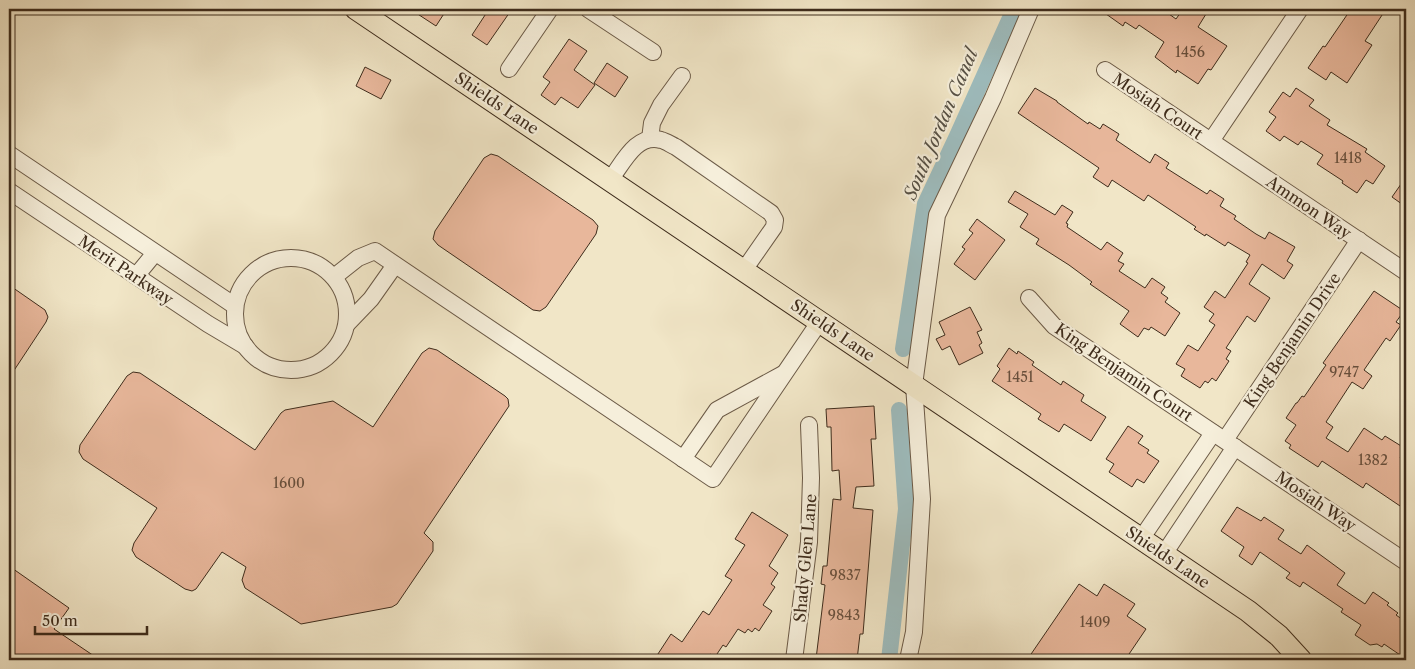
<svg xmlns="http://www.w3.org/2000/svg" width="1415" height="669" font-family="'Libre Caslon Text',serif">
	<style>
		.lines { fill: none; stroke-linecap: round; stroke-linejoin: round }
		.canal { stroke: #9ebdbf; stroke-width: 16 }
		.building { fill: #e8b79b; stroke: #3e2c1c }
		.minor-casing { stroke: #6b5a47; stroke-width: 18 }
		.major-casing { stroke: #3e2c1c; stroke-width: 23 }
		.minor { stroke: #f6efdb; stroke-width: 16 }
		.major { stroke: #f1e6c7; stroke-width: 21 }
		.labels { text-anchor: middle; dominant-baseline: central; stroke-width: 4.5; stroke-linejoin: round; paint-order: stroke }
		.number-label { font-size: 14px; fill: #684f3c }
		.street-label { font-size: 16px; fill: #3e2c1c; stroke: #f6efdb }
		.water-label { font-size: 18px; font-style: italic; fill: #565045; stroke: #f6efdb }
	</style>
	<rect width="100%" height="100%" fill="#f1e6c7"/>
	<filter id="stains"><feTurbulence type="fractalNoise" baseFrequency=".004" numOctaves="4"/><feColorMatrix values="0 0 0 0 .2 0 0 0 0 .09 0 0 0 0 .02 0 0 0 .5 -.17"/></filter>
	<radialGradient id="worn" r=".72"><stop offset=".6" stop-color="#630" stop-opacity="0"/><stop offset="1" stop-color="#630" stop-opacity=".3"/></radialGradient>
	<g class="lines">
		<g class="canal">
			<path d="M903,349L925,204L957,136L1014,9"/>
			<path d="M889,660L906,509L899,410"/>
		</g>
	</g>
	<g class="building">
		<path d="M410,9H447L436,26Z"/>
		<path d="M489,9H512L487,45L472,35Z"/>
		<path d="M1099,9H1162L1176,19L1183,9H1199L1206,14L1198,27L1227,46L1211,70L1208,69L1198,84L1177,70L1176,73L1155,57L1164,42L1139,25L1136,29L1125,22L1123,26Z"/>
		<path d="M1351,9H1386L1365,41L1372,45L1347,83L1331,72L1326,80L1308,68L1323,46L1325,47Z"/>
		<path d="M569,39L587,51L574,70L595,85L578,108L561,97L555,105L541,95L550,82L543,77Z"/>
		<path d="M607,63L628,77L615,97L594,83Z"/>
		<path d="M365,67L391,80L381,99L356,86Z"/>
		<path d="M1035,88L1057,101V102L1088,124L1089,122L1100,129L1103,124L1119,134L1116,140L1150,163L1155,154L1169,163L1166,168L1207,194L1210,190L1224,199L1220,206L1236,216L1234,219L1256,234L1265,239L1269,232L1295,247L1287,261L1293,265L1284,279L1262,264L1249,284L1270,298L1255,322L1247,316L1226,348L1231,351L1226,359L1229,361L1216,381L1212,378L1208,383L1205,381L1200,388L1181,376L1185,369L1176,364L1188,345L1198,351L1215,325L1209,321L1214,314L1204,307L1215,291L1225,298L1248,263L1246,262L1250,255L1228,242L1225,246L1206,234L1205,236L1194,229L1196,227L1148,195L1144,201L1112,180L1108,187L1093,177L1099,168L1018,113Z"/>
		<path d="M1296,88L1314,100L1309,106L1330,120L1327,125L1367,149L1365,152L1385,166L1373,184L1366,180L1357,193L1342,183L1343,181L1317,164L1323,155L1301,141L1298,145L1284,136L1280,141L1266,131L1276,117L1269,112L1283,92L1290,97Z"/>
		<path d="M491,154L498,156L593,220L598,226L596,234L546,307L540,311L533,310L438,245L433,239L435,231L484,158Z"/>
		<path d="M1406,177V207L1392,197Z"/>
		<path d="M1015,191L1055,215L1062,205L1073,212L1066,223L1068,224L1067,227L1101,250L1107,242L1123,253L1118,261L1124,264L1119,271L1145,288L1152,278L1165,287L1161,293L1168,298L1165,302L1180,313L1165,336L1151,327L1149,330L1144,328L1138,337L1120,324L1129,311L1090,284L1092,282L1069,265L1036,244L1039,239L1020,227L1028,214L1008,202Z"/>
		<path d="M977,219L1005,240L975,280L954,264L965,249L962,247L973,233L969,230Z"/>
		<path d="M9,285L45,310L48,317L46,322L9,378Z"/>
		<path d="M1374,291L1404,311L1396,322L1401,325L1390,341L1386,338L1364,370L1372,376L1363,389L1352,382L1326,422L1333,427L1326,438L1348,452L1364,428L1382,440L1385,436L1406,449L1400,458L1406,462V510L1366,483L1363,488L1322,461L1318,467L1289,448L1291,445L1285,441L1296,425L1286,418L1296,403H1297L1302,396L1304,397L1326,365L1323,363Z"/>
		<path d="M970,307L982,330L977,332L982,343L979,345L983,353L959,365L950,346L942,350L936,339L945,335L939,322Z"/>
		<path d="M429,348L437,350L505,396L508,399L509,406L424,533L433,542V551L397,604L392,607L301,624L245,588L242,580L246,567L222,552L196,589L192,591L185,589L136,557L132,550L134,543L157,508L83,459L79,452L80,445L127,376L133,372L140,373L255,450L281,413L285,410L333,401L373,427L422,353Z"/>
		<path d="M1009,348L1017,354L1018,351L1034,362L1032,365L1061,385L1063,381L1084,395L1081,401L1106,417L1091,441L1064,424L1059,432L1038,419L1041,414L992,381L1000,369L997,366Z"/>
		<path d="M874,406L876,439H871L874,486L856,487L853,508L873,510L863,634H860L857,660L816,659L825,585L821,584L823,566H827L833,499L841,500L839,470L832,471L831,427H827L826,409Z"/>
		<path d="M1128,426L1143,436L1138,443L1149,450L1147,453L1159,461L1144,483L1137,479L1132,487L1109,472L1114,464L1106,459Z"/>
		<path d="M1237,507L1261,521L1264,517L1284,530L1278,539L1301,554L1307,545L1345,573L1337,585L1365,604L1373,592L1389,603L1387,605L1398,613L1396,615L1406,622V659L1384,644L1382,647L1377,644L1370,645L1355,635L1361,625L1341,612L1343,609L1303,582L1300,587L1286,578L1290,573L1260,552L1252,565L1239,556L1244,547L1221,531Z"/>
		<path d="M752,512L788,535L769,566L778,573L771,584L775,587L763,605L772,611L759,631L755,628L752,632L748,629L745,633L738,629L726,647L723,645L715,657L710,654L706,660H654L671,634L682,642L703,611L709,615L732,580L725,576L745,545L735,539Z"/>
		<path d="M9,566L69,608L54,629L100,660H9Z"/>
		<path d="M1079,584L1097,596L1104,584L1135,604L1127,616L1146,629L1125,660H1027Z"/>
	</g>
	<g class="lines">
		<g class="minor-casing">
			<g id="minor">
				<path d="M588,9L653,52"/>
				<path d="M509,69L550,9"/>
				<path d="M1105,70L1406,272"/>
				<path d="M650,139L652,123L661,105L682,76"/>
				<path d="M1211,141L1300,9"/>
				<path d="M9,154L235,306"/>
				<path d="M610,180C623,163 636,133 661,140C666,141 671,145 676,147L771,213L775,220L774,227L744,270"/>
				<path d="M9,191L208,324L245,346"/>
				<circle cx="291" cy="314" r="56"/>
				<path d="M136,276L155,253"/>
				<path d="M334,277L358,258L375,251L713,479L820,321"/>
				<path d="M1029,298L1054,326L1406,562"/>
				<path d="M347,324L371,299L395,265"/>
				<path d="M1225,440L1359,240"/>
				<path d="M683,459L717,410L783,374"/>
				<path d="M1141,539L1213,433"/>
				<path d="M1164,554L1235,447"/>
				<path d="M794,660L809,542L811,478L809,425"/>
				<path d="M908,660L914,632L922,499L914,385L937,215L993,98L1031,9"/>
			</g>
		</g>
		<g class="major-casing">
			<path id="major" d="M356,9L1248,611L1279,636L1301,660"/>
		</g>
		<use href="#minor" class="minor"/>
		<use href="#major" class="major"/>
	</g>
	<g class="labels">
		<g class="number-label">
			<text x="1190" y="52">1456</text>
			<text x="1348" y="158">1418</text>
			<text x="1344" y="372">9747</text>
			<text x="1020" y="377">1451</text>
			<text x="1373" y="460">1382</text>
			<text x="289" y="483">1600</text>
			<text x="845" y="575">9837</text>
			<text x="844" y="615">9843</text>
			<text x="1095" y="622">1409</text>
		</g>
		<g class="street-label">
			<text transform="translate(497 103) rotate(34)">Shields Lane</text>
			<text transform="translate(1158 106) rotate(34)">Mosiah Court</text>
			<text transform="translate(1309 207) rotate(34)">Ammon Way</text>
			<text transform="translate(126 270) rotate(34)">Merit Parkway</text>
			<text transform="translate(833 330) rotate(34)">Shields Lane</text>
			<text transform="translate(1292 340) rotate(-56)">King Benjamin Drive</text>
			<text transform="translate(1124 372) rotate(34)">King Benjamin Court</text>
			<text transform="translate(1316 501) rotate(34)">Mosiah Way</text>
			<text transform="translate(1168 557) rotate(34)">Shields Lane</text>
			<text transform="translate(805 558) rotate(-85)">Shady Glen Lane</text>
		</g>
		<g class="water-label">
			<text transform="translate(941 124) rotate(-67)">South Jordan Canal</text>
		</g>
	</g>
	<rect width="1415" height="669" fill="none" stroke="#f1e6c7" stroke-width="30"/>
	<rect x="10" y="10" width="1395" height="649" fill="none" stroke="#3e2c1c" stroke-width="2.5"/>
	<rect x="15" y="15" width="1385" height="639" fill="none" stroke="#3e2c1c"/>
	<path d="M35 626v8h112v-8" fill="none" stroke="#3e2c1c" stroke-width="2.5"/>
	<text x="42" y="626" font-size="15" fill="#3e2c1c" stroke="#f6efdb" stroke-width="4" paint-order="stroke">50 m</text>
	<rect width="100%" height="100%" filter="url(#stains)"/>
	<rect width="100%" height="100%" fill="url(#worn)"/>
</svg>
